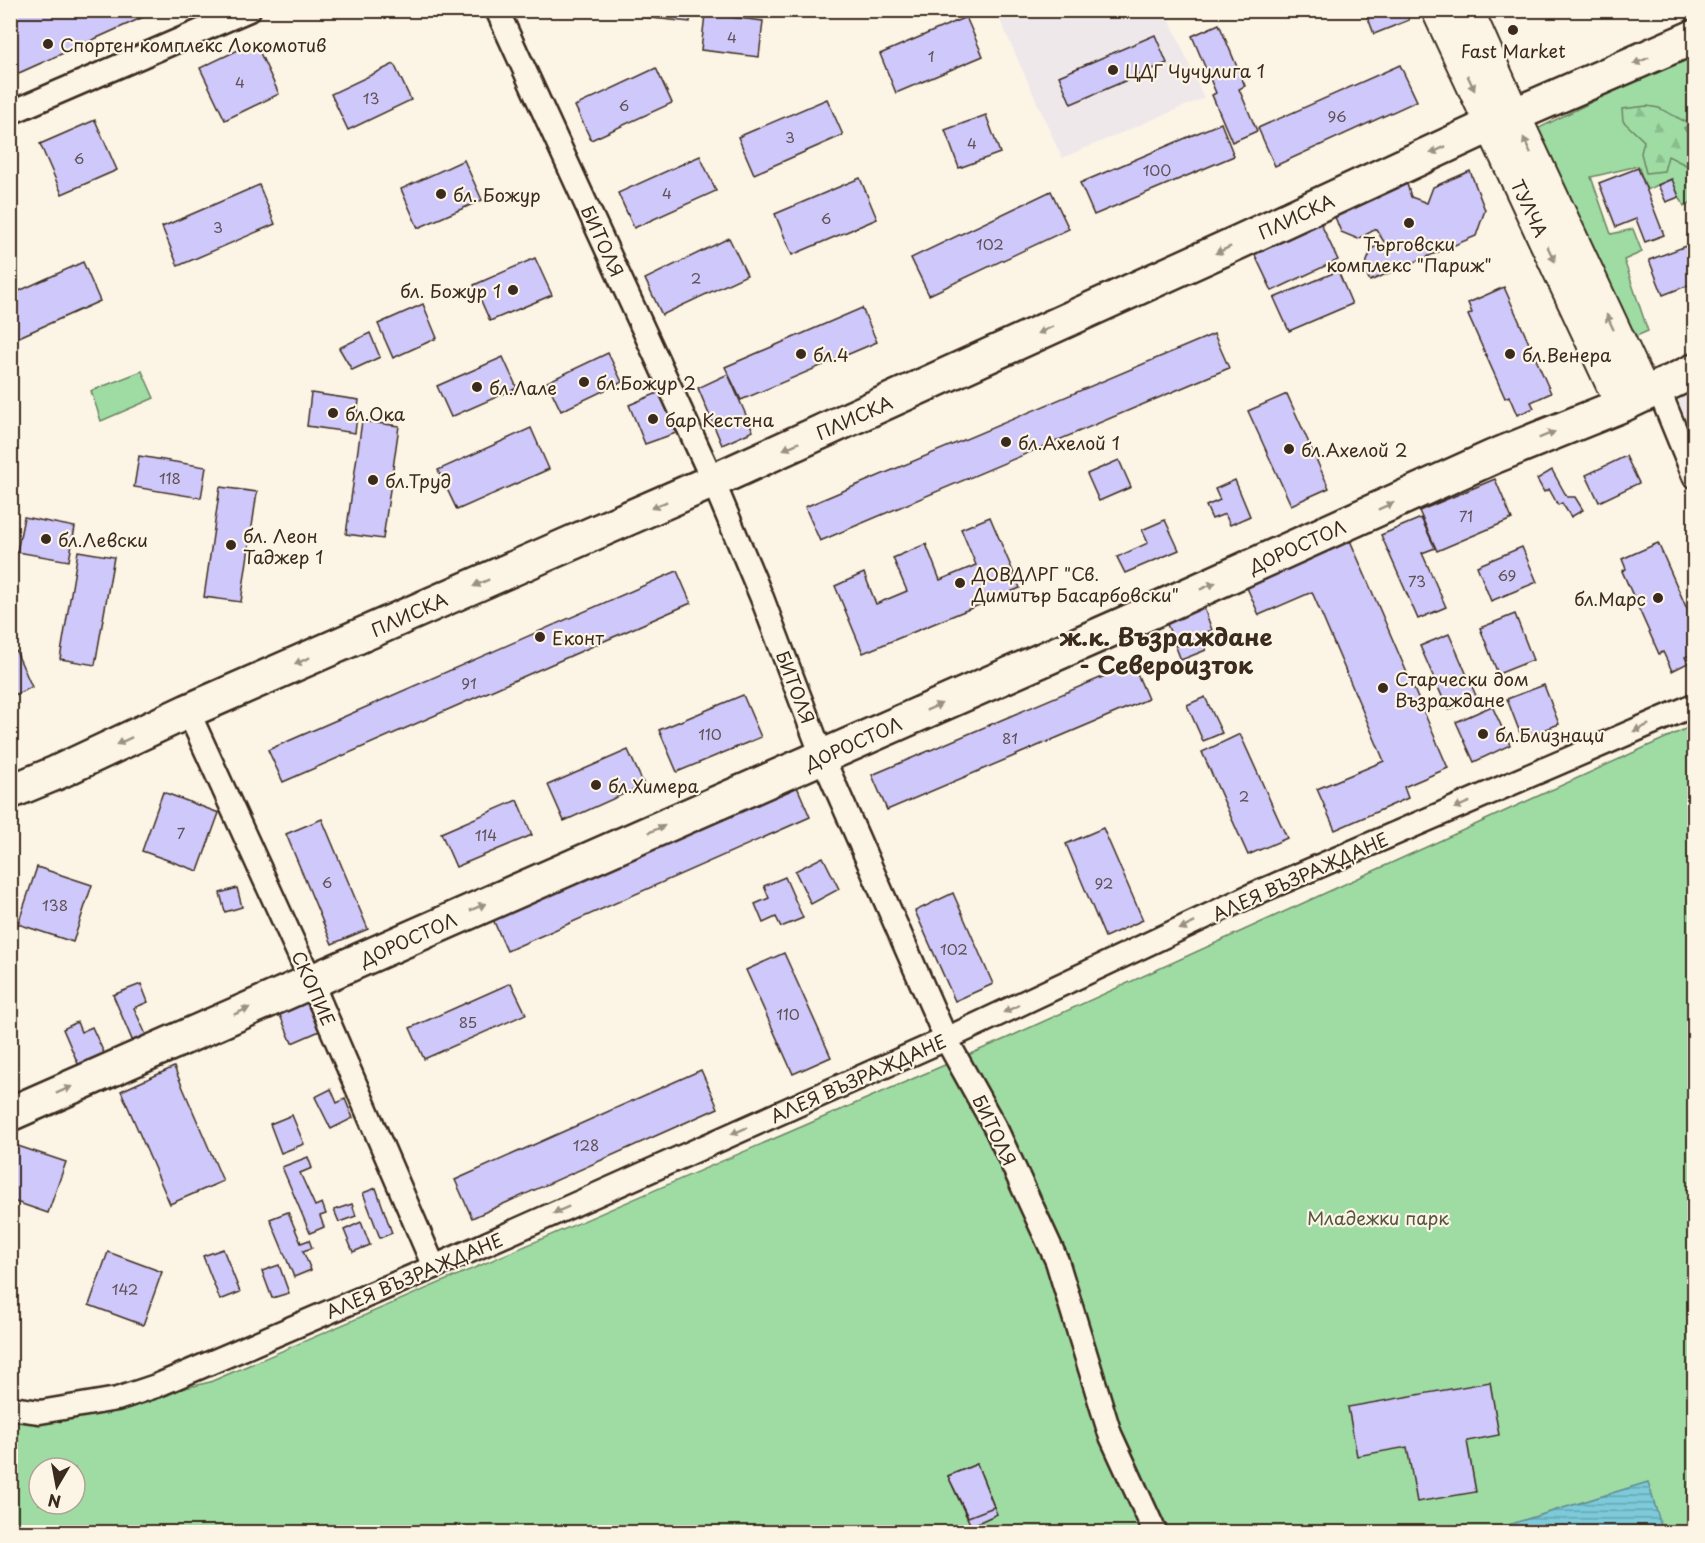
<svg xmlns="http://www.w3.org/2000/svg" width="1705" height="1543" font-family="'Playpen Sans',sans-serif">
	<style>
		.built { fill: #eee8eb }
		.green { fill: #9edca4; stroke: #6c8361; stroke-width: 1.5; fill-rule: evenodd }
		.forest { fill: url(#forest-firs); stroke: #6c8361; stroke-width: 1.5 }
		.water { fill: url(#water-rules); stroke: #628a8f; stroke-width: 1.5 }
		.building { fill: #cfc8fa; stroke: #3b2a1e; stroke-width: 1.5 }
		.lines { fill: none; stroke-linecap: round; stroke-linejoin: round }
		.street-casing { stroke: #3b2a1e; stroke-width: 27 }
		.secondary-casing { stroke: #3b2a1e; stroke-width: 36 }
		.primary-casing { stroke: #3b2a1e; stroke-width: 38 }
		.street { stroke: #fcf5e5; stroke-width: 22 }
		.secondary { stroke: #fcf5e5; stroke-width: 32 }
		.primary { stroke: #fcf5e5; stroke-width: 33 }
		.oneway { fill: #9c9082 }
		.poi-dot { fill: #3b2a1e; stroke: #fcf5e5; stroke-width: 2 }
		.labels { text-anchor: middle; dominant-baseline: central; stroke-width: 4.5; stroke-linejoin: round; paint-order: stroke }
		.number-label { font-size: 15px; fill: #605255 }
		.poi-label { font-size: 18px; fill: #3b2a1e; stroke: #fcf5e5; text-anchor: start }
		.street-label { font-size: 18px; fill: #3b2a1e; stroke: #fcf5e5 }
		.park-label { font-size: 18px; fill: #545640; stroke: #fcf5e5 }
		.district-label { font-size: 24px; font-weight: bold; fill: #3b2a1e; stroke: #fcf5e5 }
	</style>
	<defs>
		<pattern id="forest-firs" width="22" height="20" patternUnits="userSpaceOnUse" patternTransform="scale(1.5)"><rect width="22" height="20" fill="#9edca4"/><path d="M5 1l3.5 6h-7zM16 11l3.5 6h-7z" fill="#89bd8d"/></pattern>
		<pattern id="water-rules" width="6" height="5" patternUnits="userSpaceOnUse" patternTransform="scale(1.5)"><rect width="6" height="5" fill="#7ccada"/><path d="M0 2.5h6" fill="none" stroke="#67a4b0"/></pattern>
	</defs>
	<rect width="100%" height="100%" fill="#fcf5e5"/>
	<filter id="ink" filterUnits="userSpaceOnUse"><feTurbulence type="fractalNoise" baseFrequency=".0167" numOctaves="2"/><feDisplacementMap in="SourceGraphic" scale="12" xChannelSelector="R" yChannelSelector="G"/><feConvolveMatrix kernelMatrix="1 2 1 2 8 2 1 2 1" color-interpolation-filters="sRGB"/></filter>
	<g filter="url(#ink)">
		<g class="built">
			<path d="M996,11H1166L1204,98L1062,158Z"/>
			<path d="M1694,381V438L1674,390Z"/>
		</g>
		<g class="green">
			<path d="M1694,51V201L1684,206L1671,179L1647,190L1638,166L1591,177L1611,234L1633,229L1642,252L1624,260L1648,331L1627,340L1537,129Z"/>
			<path d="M142,371L154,398L101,421L91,391Z"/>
			<path d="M1694,725V1532H11V1419L40,1423L210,1382L1005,1039ZM39,1468H75V1504H39Z"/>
		</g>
		<path class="forest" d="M1647,106L1659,108L1690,124L1684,128L1690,137L1694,138V169L1668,156L1664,171L1646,173L1641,153L1644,141L1623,121L1622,109Z"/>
		<path class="water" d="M1648,1482L1663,1532H1503L1501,1527Z"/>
		<g class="building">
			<path d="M10,10H159L10,77Z"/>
			<path d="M642,10H691L690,22L642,17Z"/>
			<path d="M1365,10H1405L1409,20L1374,34Z"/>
			<path d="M705,14L763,21L759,57L701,50Z"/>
			<path d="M966,17L983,56L896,93L880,54Z"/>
			<path d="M1219,24L1245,86L1239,89L1257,131L1232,142L1212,95L1216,93L1192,36Z"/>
			<path d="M1155,35L1167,63L1071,104L1059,76Z"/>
			<path d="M255,42L279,94L225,120L200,68Z"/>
			<path d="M394,64L411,100L348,130L331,94Z"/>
			<path d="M1400,65L1417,101L1275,166L1258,128Z"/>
			<path d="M656,68L672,103L591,140L575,106Z"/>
			<path d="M827,99L843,135L754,174L738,137Z"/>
			<path d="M986,115L1000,153L959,168L945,130Z"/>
			<path d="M95,120L117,170L62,194L40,144Z"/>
			<path d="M1221,123L1234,156L1094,215L1080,183Z"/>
			<path d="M700,156L716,191L634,228L618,193Z"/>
			<path d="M464,160L482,200L418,228L401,189Z"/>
			<path d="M1638,168L1664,235L1645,242L1636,219L1616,227L1599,183Z"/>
			<path d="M1470,171L1485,210L1476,236L1370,281L1364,269L1372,248L1386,245L1376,229L1358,239L1341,232L1335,217L1407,184L1411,197L1427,203L1433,187Z"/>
			<path d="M860,178L877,219L792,255L775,214Z"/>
			<path d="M1672,179L1679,197L1666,202L1658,185Z"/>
			<path d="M259,185L275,224L178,266L162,227Z"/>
			<path d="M1051,191L1069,229L929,295L911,258Z"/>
			<path d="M1320,222L1338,260L1272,291L1254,253Z"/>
			<path d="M729,238L747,275L662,315L645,279Z"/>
			<path d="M1694,243V283L1663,295L1649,260Z"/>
			<path d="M535,258L552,295L490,321L474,285Z"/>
			<path d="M83,262L100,301L10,341V295Z"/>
			<path d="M1338,271L1352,304L1289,331L1274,298Z"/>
			<path d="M1504,287L1551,393L1531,402L1534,408L1517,415L1509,396L1505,398L1468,315L1472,313L1468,303Z"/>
			<path d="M423,304L437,338L393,358L378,324Z"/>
			<path d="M862,308L877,342L741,400L725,367Z"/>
			<path d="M370,333L380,357L352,370L339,348Z"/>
			<path d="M1214,334L1229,368L820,541L805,507Z"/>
			<path d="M608,353L622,382L561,411L547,382Z"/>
			<path d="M503,357L517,388L451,417L437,386Z"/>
			<path d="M728,374L753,431L722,445L698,388Z"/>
			<path d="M660,392L676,433L645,444L629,405Z"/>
			<path d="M311,393L359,400L355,433L307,426Z"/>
			<path d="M1287,394L1329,488L1291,505L1248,411Z"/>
			<path d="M362,421L399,426L383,539L346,534Z"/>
			<path d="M531,428L549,469L457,510L438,470Z"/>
			<path d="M139,456L206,467L201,498L134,487Z"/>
			<path d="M1626,456L1639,483L1599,502L1586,475Z"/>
			<path d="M1119,460L1131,487L1099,501L1087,474Z"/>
			<path d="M1552,470L1567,497H1575L1583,510L1571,517L1562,503L1558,505L1549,489L1544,492L1537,479Z"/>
			<path d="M1495,479L1512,519L1437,551L1419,511Z"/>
			<path d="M1235,480L1250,516L1230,525L1225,514L1212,519L1206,506L1220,500L1215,489Z"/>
			<path d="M220,487L257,492L241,602L204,597Z"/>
			<path d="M24,517L75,527L69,561L17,552Z"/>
			<path d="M990,517L1020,588L863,653L835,586L864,573L876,604L907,591L893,558L926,544L940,580L976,565L961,529Z"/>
			<path d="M1421,518L1435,548L1422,553L1446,607L1418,619L1381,535Z"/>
			<path d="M1165,520L1179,550L1125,573L1117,557L1148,543L1142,530Z"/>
			<path d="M1349,538L1448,768L1404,787L1408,798L1335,830L1317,789L1384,761L1312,592L1259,615L1245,583Z"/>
			<path d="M1658,543L1694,625V653L1685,657L1688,663L1672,671L1663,652L1659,654L1622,571L1626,569L1622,559Z"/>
			<path d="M1522,547L1537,582L1491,601L1477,566Z"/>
			<path d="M78,551L114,557L95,665L60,659Z"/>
			<path d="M677,571L691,603L283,782L268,750Z"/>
			<path d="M1203,605L1212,630L1200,635L1206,650L1181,660L1165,619Z"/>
			<path d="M1515,614L1533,660L1498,674L1480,628Z"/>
			<path d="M1449,634L1477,698L1448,710L1420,646Z"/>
			<path d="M16,651L32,687L10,697V653Z"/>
			<path d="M1133,664L1148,699L887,810L872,775Z"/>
			<path d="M1544,685L1559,724L1522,738L1507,699Z"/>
			<path d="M743,695L761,737L677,772L659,730Z"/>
			<path d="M1205,697L1222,733L1203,741L1187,705Z"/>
			<path d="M1492,706L1510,745L1474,762L1456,722Z"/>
			<path d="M1240,734L1287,838L1248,855L1202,752Z"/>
			<path d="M628,750L644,785L564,821L548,785Z"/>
			<path d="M795,782L810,817L507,951L491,915Z"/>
			<path d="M163,792L219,813L198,871L142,851Z"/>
			<path d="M517,800L532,835L456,867L441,833Z"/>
			<path d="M322,819L368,929L332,944L286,834Z"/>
			<path d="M1103,828L1143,920L1105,937L1066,844Z"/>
			<path d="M823,857L839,889L811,904L795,871Z"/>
			<path d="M37,867L92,885L73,942L18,924Z"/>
			<path d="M785,877L803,918L781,927L776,917L763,923L755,904L769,898L764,886Z"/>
			<path d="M237,888L242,907L225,912L220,893Z"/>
			<path d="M953,893L993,984L955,1001L915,911Z"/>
			<path d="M784,953L831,1057L793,1074L746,970Z"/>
			<path d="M511,983L526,1014L424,1059L410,1028Z"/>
			<path d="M141,984L148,1002L134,1008L147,1037L133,1042L113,995Z"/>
			<path d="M309,1000L322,1030L292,1043L279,1013Z"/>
			<path d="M77,1022L81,1032L92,1027L105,1055L79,1066L63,1029Z"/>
			<path d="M174,1067L223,1181L170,1204L121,1091Z"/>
			<path d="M701,1070L718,1108L472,1218L455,1180Z"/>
			<path d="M331,1089L337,1103L345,1099L353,1118L331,1129L315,1097Z"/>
			<path d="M292,1115L304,1144L281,1153L270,1124Z"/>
			<path d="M12,1144L66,1162L48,1213L10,1200V1150Z"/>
			<path d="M308,1157L312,1168L300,1173L315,1206L322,1203L326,1214L320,1216L324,1227L310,1233L282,1167Z"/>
			<path d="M376,1188L392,1233L380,1238L363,1193Z"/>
			<path d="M352,1204L356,1216L339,1222L334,1210Z"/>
			<path d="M288,1212L301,1243L309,1240L312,1248L303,1251L311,1270L294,1277L270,1219Z"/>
			<path d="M361,1222L370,1245L353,1252L344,1230Z"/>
			<path d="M223,1249L240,1292L220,1300L203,1256Z"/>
			<path d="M108,1252L162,1272L143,1325L89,1305Z"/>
			<path d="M279,1265L289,1293L272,1298L262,1271Z"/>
			<path d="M1490,1382L1499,1435L1467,1441L1476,1492L1417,1502L1407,1447L1357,1456L1348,1407Z"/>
			<path d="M977,1464L997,1514L971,1526L948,1476Z"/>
			<path d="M977,1464L994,1507L968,1517L948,1476Z"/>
		</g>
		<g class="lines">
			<g class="street-casing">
				<g id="street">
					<path d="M497,10L713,481L762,598L822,756L946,1039L997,1131L1057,1261L1110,1434L1155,1532"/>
					<path d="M10,113L249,10"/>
					<path d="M1658,388L1694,476"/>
					<path d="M188,711L311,981L434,1267"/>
					<path d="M10,1408L40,1412L117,1399L156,1386L434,1267L946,1039L1252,895L1694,705"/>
				</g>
			</g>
			<g class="secondary-casing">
				<g id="secondary">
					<path d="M1438,10L1622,405"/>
					<path d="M1467,10L1514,116L1644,394"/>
				</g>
			</g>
			<g class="primary-casing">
				<g id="primary">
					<path d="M10,792L56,773L188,711L713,481L1241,241L1491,125L1694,37"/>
					<path d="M10,1114L1126,623L1493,457L1622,405L1694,371"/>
				</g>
			</g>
			<use href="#street" class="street"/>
			<use href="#secondary" class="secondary"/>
			<use href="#primary" class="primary"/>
		</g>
		<defs><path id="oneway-solid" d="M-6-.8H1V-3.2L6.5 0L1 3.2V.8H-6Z" transform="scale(1.5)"/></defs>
		<g class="oneway">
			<use href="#oneway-solid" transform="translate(1641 61) rotate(157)"/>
			<use href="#oneway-solid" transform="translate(1471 83) rotate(65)"/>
			<use href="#oneway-solid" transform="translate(1527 145) rotate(-115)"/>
			<use href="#oneway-solid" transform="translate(1438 150) rotate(155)"/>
			<use href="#oneway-solid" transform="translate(1223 250) rotate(156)"/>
			<use href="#oneway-solid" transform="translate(1551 254) rotate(65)"/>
			<use href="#oneway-solid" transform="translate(1610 322) rotate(-115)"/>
			<use href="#oneway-solid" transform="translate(1045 330) rotate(156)"/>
			<use href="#oneway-solid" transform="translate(1547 435) rotate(-22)"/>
			<use href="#oneway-solid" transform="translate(791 446) rotate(156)"/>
			<use href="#oneway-solid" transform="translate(659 505) rotate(156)"/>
			<use href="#oneway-solid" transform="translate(1386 506) rotate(-24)"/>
			<use href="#oneway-solid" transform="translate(481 583) rotate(156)"/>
			<use href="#oneway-solid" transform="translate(1208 586) rotate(-24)"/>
			<use href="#oneway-solid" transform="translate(302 661) rotate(156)"/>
			<use href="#oneway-solid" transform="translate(934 707) rotate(-24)"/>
			<use href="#oneway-solid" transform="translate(1641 728) rotate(156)"/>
			<use href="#oneway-solid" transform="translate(124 741) rotate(155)"/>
			<use href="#oneway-solid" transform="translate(1462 805) rotate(157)"/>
			<use href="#oneway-solid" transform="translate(657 829) rotate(-24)"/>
			<use href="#oneway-solid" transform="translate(478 907) rotate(-24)"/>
			<use href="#oneway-solid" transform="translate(1187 926) rotate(155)"/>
			<use href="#oneway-solid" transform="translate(1011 1009) rotate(155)"/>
			<use href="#oneway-solid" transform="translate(242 1011) rotate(-24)"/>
			<use href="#oneway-solid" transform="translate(64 1090) rotate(-24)"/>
			<use href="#oneway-solid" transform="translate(739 1131) rotate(156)"/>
			<use href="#oneway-solid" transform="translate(561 1210) rotate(156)"/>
		</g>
	</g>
	<g class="poi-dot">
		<circle cx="1513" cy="30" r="6"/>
		<circle cx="48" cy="44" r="6"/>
		<circle cx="1113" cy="70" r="6"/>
		<circle cx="441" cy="194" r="6"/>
		<circle cx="1409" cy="223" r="6"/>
		<circle cx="513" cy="290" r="6"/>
		<circle cx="801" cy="354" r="6"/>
		<circle cx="1510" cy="354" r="6"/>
		<circle cx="584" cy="382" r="6"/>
		<circle cx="477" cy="387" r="6"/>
		<circle cx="333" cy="413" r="6"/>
		<circle cx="653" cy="419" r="6"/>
		<circle cx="1006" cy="442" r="6"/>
		<circle cx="1289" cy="449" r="6"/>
		<circle cx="373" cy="480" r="6"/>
		<circle cx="46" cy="539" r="6"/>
		<circle cx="231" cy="545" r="6"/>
		<circle cx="960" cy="583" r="6"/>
		<circle cx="1658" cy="598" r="6"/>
		<circle cx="540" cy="637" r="6"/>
		<circle cx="1383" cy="688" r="6"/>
		<circle cx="1483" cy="734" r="6"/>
		<circle cx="596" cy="785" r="6"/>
	</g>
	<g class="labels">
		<g class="number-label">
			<text x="732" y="36">4</text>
			<text x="931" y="55">1</text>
			<text x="240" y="81">4</text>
			<text x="371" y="97">13</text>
			<text x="624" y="104">6</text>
			<text x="1337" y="115">96</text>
			<text x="790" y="136">3</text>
			<text x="972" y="142">4</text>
			<text x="79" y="157">6</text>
			<text x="1157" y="169">100</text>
			<text x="667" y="192">4</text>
			<text x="826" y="217">6</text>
			<text x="218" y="226">3</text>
			<text x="990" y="243">102</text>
			<text x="696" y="277">2</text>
			<text x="170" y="477">118</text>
			<text x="1466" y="515">71</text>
			<text x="1507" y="574">69</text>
			<text x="1417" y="580">73</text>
			<text x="469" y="682">91</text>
			<text x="710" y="733">110</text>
			<text x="1010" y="737">81</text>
			<text x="1244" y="795">2</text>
			<text x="181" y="832">7</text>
			<text x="486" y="834">114</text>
			<text x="327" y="881">6</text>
			<text x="1104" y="882">92</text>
			<text x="55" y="904">138</text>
			<text x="954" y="948">102</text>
			<text x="788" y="1013">110</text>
			<text x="468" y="1021">85</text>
			<text x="586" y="1144">128</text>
			<text x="125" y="1288">142</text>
		</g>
		<g class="poi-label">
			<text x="60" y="44">Спортен комплекс Локомотив</text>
			<text x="1513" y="50" text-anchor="middle">Fast Market</text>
			<text x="1125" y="70">ЦДГ Чучулига 1</text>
			<text x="453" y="194">бл. Божур</text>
			<text x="1409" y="243" text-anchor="middle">Търговски<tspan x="1409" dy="21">комплекс "Париж"</tspan></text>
			<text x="501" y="290" text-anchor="end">бл. Божур 1</text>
			<text x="813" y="354">бл.4</text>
			<text x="1522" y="354">бл.Венера</text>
			<text x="596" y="382">бл.Божур 2</text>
			<text x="489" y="387">бл.Лале</text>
			<text x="345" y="413">бл.Ока</text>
			<text x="665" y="419">бар Кестена</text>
			<text x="1018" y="442">бл.Ахелой 1</text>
			<text x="1301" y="449">бл.Ахелой 2</text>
			<text x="385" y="480">бл.Труд</text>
			<text x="243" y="535">бл. Леон<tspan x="243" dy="21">Таджер 1</tspan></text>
			<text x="58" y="539">бл.Левски</text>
			<text x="972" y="573">ДОВДЛРГ "Св.<tspan x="972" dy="21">Димитър Басарбовски"</tspan></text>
			<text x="1646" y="598" text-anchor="end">бл.Марс</text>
			<text x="552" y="637">Еконт</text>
			<text x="1395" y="678">Старчески дом<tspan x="1395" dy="21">Възраждане</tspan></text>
			<text x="1495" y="734">бл.Близнаци</text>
			<text x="608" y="785">бл.Химера</text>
		</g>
		<g class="street-label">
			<text transform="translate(1530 208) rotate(65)">ТУЛЧА</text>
			<text transform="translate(1296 216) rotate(-25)">ПЛИСКА</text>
			<text transform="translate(603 241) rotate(65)">БИТОЛЯ</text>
			<text transform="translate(854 417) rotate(-24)">ПЛИСКА</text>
			<text transform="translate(1297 546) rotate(-24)">ДОРОСТОЛ</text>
			<text transform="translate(409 614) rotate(-24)">ПЛИСКА</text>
			<text transform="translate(796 687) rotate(69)">БИТОЛЯ</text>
			<text transform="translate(853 743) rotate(-24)">ДОРОСТОЛ</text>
			<text transform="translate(1300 876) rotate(-24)">АЛЕЯ ВЪЗРАЖДАНЕ</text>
			<text transform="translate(408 939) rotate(-24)">ДОРОСТОЛ</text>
			<text transform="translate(314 988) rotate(66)">СКОПИЕ</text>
			<text transform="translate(858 1078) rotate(-24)">АЛЕЯ ВЪЗРАЖДАНЕ</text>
			<text transform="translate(995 1130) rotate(64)">БИТОЛЯ</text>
			<text transform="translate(414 1275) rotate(-23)">АЛЕЯ ВЪЗРАЖДАНЕ</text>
		</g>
		<g class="park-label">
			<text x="1378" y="1217">Младежки парк</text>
		</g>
		<g class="district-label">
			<text x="1166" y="636">ж.к. Възраждане<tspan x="1166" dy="28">- Североизток</tspan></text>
		</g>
	</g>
	<rect width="1705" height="1543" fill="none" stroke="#fcf5e5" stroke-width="36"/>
	<rect x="18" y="18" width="1669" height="1507" fill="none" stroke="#3b2a1e" stroke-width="2" filter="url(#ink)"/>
	<g transform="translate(57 1486) rotate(190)"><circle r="28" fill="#fcf5e5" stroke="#afa495" stroke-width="1.5"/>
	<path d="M0-4.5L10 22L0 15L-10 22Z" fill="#3b2a1e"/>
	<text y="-9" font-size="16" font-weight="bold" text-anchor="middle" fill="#3b2a1e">N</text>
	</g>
</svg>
